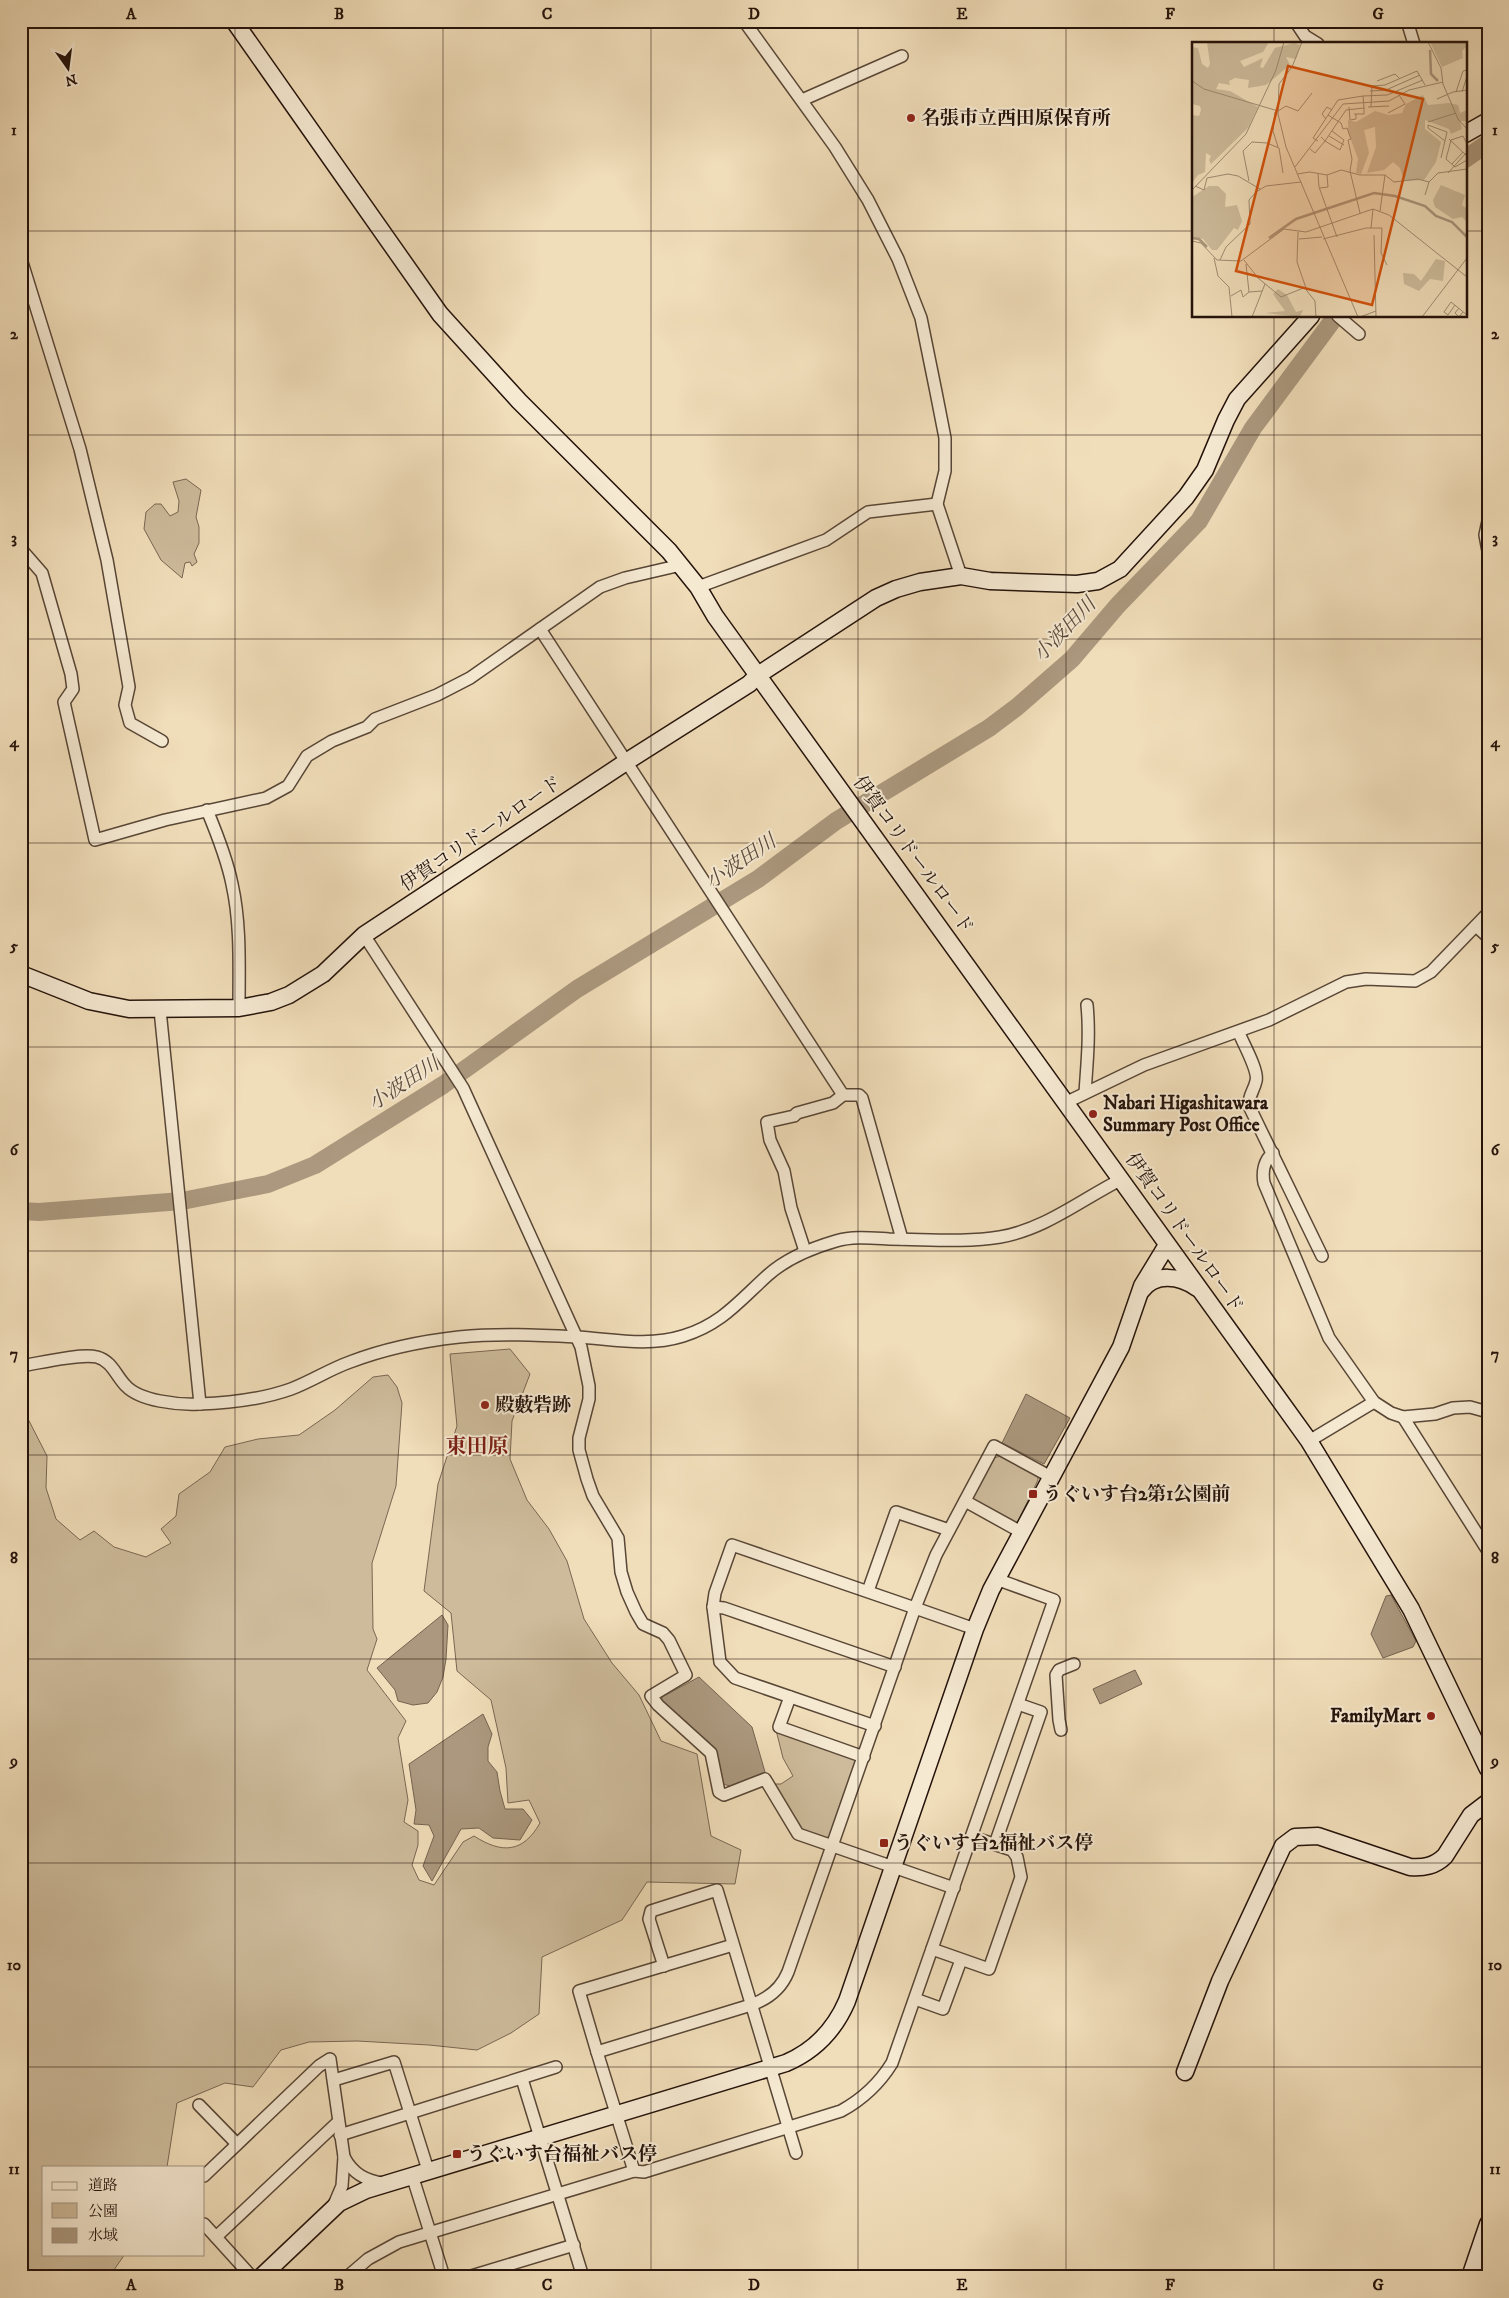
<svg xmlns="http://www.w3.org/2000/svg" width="1509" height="2298" font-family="'IM FELL DW Pica','Noto Serif JP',serif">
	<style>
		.green { fill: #cdbb9b; stroke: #796753 }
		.water { fill: #ab987e; stroke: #756350 }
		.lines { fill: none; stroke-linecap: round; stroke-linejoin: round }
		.river { stroke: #ab987e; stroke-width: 18 }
		.street-casing { stroke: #584636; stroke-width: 14 }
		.secondary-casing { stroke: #25130b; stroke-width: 19 }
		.street { stroke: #f5e9d2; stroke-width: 11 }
		.secondary { stroke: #f5e9d2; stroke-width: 16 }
		.grid { fill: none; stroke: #25130b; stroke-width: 1; stroke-opacity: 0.55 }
		.poi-dot { fill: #8f2418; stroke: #f5e9d2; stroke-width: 2 }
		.labels { text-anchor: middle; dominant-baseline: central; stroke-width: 4; stroke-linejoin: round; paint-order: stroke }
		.poi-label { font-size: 19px; font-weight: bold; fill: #25130b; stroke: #f5e9d2; text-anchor: start }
		.street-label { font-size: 19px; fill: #25130b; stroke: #f5e9d2 }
		.water-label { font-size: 20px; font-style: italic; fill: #5b4839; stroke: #f5e9d2 }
		.quarter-label { font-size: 21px; font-weight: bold; fill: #7a1f14; stroke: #f5e9d2 }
		.inset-river { fill: none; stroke: #ab987e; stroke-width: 2.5 }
		.inset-road { fill: none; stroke: #9f8c73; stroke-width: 1 }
		.view { fill: #d4520c; fill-opacity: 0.15; stroke: #d4520c; stroke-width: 2.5 }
		.inset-edge { fill: none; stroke: #25130b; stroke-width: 2.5 }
		.neatline { fill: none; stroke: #25130b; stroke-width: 2 }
		.grid-label { font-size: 16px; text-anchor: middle; font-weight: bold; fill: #25130b }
	</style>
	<rect width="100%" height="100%" fill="#f0ddb9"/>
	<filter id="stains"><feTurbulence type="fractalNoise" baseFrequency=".004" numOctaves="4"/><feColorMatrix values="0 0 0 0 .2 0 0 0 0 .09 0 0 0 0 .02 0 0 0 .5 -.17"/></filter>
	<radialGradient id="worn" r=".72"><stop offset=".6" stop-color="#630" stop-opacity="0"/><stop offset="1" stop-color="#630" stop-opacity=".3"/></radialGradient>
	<g class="green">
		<path d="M186,479L201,490L196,517L199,527V543L194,554L197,562L192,566L190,562L185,563L182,578L161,560L144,529L146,512L155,504H161L170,516L178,512L179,501L173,482Z"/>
		<path d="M510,1349L530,1374L512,1421L510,1459L527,1500L549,1529L567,1561L584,1619L612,1663L639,1695L661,1741L697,1754L711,1836L741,1850L735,1884L647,1882L622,1920L542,1957L539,2014L511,2033L477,2050L429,2045L357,2041L309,2042L281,2050L253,2087L225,2083L177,2103L167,2167H44V2254H125L109,2277H21V1420L26,1415L47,1456L46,1488L56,1519L80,1540L94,1531L114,1547L146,1557L171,1543L161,1529L176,1516L179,1494L210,1472L225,1447L258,1439L299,1435L335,1410L373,1377L388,1375L397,1387L402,1403L396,1486L372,1563L373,1629L377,1639L367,1670L406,1721L398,1738L408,1800L404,1822L418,1831V1845L412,1865L419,1880L434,1885L463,1842L474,1836C502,1854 523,1853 540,1823L529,1800L508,1803L506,1768L491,1700L457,1671L451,1613L424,1591L438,1484L457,1426L450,1354Z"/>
		<path d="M1001,1456L1038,1475V1480L1017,1523L1013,1524L974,1503L973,1497L993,1458Z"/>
		<path d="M776,1730L854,1756L856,1763L832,1834L825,1839L800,1831L772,1784H781L793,1776L783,1758Z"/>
	</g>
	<g class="water">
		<path d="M1026,1394L1070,1418L1044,1464L1002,1443Z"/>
		<path d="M1391,1595L1416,1641L1413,1647L1383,1658L1371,1634L1386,1596Z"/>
		<path d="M442,1615L448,1625L446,1659L443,1677L437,1692L428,1703L413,1705L398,1701L395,1690L377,1668Z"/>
		<path d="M1135,1670L1142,1684L1100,1704L1093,1689Z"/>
		<path d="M699,1677L752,1727L765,1772L730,1786L723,1784L716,1750L662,1702V1697Z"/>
		<path d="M483,1714L492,1734L488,1747V1761L497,1772L500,1791L505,1809H523L532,1820L520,1840L493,1838L479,1828L461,1829L432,1881L423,1866L434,1836L429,1825L414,1824L416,1810L409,1764Z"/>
	</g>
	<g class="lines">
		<g class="river">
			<path d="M1465,159L1488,143"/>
			<path d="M21,1211L39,1212L182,1201L268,1184L315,1165L443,1085L577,989L758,879L836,821L989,728L1017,707L1072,659L1118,605L1199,521L1253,428L1336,316"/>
		</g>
		<g class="street-casing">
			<g id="street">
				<path d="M744,21L835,147L868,200L898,259L921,318L936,392L945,438V471L937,504L961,576"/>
				<path d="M1295,21L1305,36L1318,44"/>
				<path d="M1407,21L1414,44"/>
				<path d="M802,100L902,56"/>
				<path d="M21,259L80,449L107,560L129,687L125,705L130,723L162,741"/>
				<path d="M1338,316L1359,334"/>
				<path d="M1488,521L1485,535L1488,551"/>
				<path d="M21,549L42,573L71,674L73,689L64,702L95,840L165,820L266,798L288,786L307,756L332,741L367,727L375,719L437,695L470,678L600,587L625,578L681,565"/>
				<path d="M698,587L826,540L868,512L937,504"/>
				<path d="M540,629L843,1095"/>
				<path d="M207,810C217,834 227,859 232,884C241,924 239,967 239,1008"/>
				<path d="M1476,926L1488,937"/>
				<path d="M364,935L463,1088L581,1347L589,1386V1399L579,1438V1450L587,1479L593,1496L618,1538L621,1572L627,1592L636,1612L643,1624L663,1633L669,1640L686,1675L651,1696L658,1705L711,1753L719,1792L724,1795L765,1779L798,1834L954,1888"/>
				<path d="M160,1010L200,1404"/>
				<path d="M1239,1033C1243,1043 1259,1071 1256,1081C1254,1091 1247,1097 1250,1108L1322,1256"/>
				<path d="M1085,1093C1087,1063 1090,1035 1087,1005"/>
				<path d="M1065,1103L1144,1065L1269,1020L1346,982L1366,979L1415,981L1431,972L1488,913"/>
				<path d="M1273,1153C1264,1160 1262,1172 1264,1183L1329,1338L1374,1402L1391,1413L1403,1417L1435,1414L1453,1408L1470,1407L1488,1412"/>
				<path d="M805,1251L791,1208L784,1171L770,1140L767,1122L794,1116L797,1113L833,1103L843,1095H859L862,1098L902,1239"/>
				<path d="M21,1366C40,1363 80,1353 97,1357C112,1361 116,1376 126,1386C140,1401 178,1405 199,1404C229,1403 263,1399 291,1389C312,1381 330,1369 350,1362C384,1349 423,1341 459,1337C498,1333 538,1335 577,1337C612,1339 648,1347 683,1336C722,1324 739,1301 768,1275C787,1258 812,1248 836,1241C853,1236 871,1238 889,1239C925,1239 964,1243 1000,1237C1046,1229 1082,1199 1122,1179"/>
				<path d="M1403,1417L1488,1551"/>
				<path d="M1309,1441L1374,1402"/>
				<path d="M965,1501L1021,1532"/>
				<path d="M868,1591L896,1512L949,1530"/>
				<path d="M713,1607L724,1608L895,1667"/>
				<path d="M975,1629L915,1608L788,1972C781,1989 768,1999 751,2005L597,2052L634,2171L644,2172L841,2111C863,2099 879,2084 892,2063L1054,1600L996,1579"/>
				<path d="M790,1697L779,1727L864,1757"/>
				<path d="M875,1726L735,1678L720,1662L713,1607L715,1593L732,1545L915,1608L936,1555L994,1446L1051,1477"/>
				<path d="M1061,1730L1059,1720L1056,1675L1059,1670L1074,1664"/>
				<path d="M995,1844L1041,1712L1018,1704"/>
				<path d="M932,1949L989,1969L1021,1877L1017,1857L1012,1850L972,1837"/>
				<path d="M664,1966L649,1919L651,1911L717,1890L796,2153"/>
				<path d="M915,1999L943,2009L961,1960"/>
				<path d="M597,2052L579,1991L733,1945"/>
				<path d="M522,2079L583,2277"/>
				<path d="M334,2080L394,2062L428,2170"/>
				<path d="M199,2105L237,2144"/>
				<path d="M340,2135L556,2067"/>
				<path d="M344,2157C353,2174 366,2181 384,2183"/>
				<path d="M412,2175L444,2277"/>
				<path d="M204,2176L319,2066L330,2059L344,2157L342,2186L333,2207"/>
				<path d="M204,2224L252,2277"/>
				<path d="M216,2237L338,2122"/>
				<path d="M347,2277L368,2259L399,2242L634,2171"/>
				<path d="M468,2277L574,2245"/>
			</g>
		</g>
		<g class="secondary-casing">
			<g id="secondary">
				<path d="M234,21L440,314L519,401L669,551L698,587L715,616L1309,1441L1411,1609L1488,1769"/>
				<path d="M1465,134L1488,121"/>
				<path d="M21,974L89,1001L129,1009L239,1008L271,1002L289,995L323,974L364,935L626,762L749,684L758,675L876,598L896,589L920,582L961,576L990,581L1077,584L1098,581L1120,569L1186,497L1205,470L1226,420L1237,399L1311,316"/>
				<path d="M1141,1291C1155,1272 1180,1276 1197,1288"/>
				<path d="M1185,2072L1220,1981L1283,1846L1295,1837L1318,1836L1410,1867C1424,1868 1435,1866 1445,1856L1471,1815L1488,1802"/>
				<path d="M261,2277L339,2203L366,2190L786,2063C814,2051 835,2029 847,2001L975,1629L991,1590L1121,1347L1142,1286L1167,1245"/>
				<path d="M1470,2277L1488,2224"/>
			</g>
		</g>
		<use href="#street" class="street"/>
		<use href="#secondary" class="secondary"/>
	</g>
	<path class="grid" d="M235,21V2277M443,21V2277M651,21V2277M858,21V2277M1066,21V2277M1274,21V44M21,231H1193M1465,231H1488M1274,316V2277M21,435H1488M21,639H1488M21,843H1488M21,1047H1488M21,1251H1488M21,1455H1488M21,1659H1488M21,1863H1488M21,2067H1488"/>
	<g class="poi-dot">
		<circle cx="911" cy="118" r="5"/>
		<circle cx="1093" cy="1114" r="5"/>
		<circle cx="485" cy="1405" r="5"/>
		<rect x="1028" y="1489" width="10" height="10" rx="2.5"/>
		<circle cx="1431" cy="1716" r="5"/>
		<rect x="879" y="1838" width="10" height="10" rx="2.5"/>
		<rect x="452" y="2149" width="10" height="10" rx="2.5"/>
	</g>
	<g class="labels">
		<g class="poi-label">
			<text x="921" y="118">名張市立西田原保育所</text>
			<text x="1103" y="1103">Nabari Higashitawara<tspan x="1103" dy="22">Summary Post Office</tspan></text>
			<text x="495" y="1405">殿藪砦跡</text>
			<text x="1043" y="1494">うぐいす台2第1公園前</text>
			<text x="1421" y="1716" text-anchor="end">FamilyMart</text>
			<text x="894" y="1843">うぐいす台2福祉バス停</text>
			<text x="467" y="2154">うぐいす台福祉バス停</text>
		</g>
		<g class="street-label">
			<text transform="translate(481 834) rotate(-34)">伊賀コリドールロード</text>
			<text transform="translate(913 855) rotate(54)">伊賀コリドールロード</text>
			<text transform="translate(1184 1233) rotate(55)">伊賀コリドールロード</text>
		</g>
		<g class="water-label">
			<text transform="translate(1065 630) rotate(-46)">小波田川</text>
			<text transform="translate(741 862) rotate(-34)">小波田川</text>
			<text transform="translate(404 1084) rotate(-33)">小波田川</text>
		</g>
		<g class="quarter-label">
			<text x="477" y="1447">東田原</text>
		</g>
	</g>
	<g transform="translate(1192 42)">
		<rect width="275" height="275" fill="#f0ddb9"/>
		<path d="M15,0H77L71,10L48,19L52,25L71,16L68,25L71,26L83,6L102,1L108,3L104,17L94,15L98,23L74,43L56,46L57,38L43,36L37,39L38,43L27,41L24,47L38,49L66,65L56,86L19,122L17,118L19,114L14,111L13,130L6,133L0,141V73L7,74L9,68L8,64L0,62V5L6,6L10,22L16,26L18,22ZM238,0H275V4L270,9L271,16L250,25ZM231,53L236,63L257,61L266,63L268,71L275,68V79H268L270,87L259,92L257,87L233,78V87L249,100L244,120L232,138L212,139L208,126L201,120L192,128L175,131L184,105L183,85L172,88L177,111L169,132L164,131L166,117L156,90V78L164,80L183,69L197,73L210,71L214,62ZM249,143L273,153L270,163L275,167L274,179L270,175L261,177L243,165L241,158ZM17,144H26L34,152L33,165L45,163L50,179L46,188L42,186L25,208H20L11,197L0,195V155ZM244,217L253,219L251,239L238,237L227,249L212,242L211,231L222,232L229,239ZM86,247L95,253L104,270L111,268L108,275L74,271L93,269L81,252Z" fill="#cdbb9b"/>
		<path class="inset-river" d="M238,8L239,32L246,39M0,196L7,197L15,205M77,196L104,177L182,151L203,154L233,164L244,174L260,180L275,195"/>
		<path class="inset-road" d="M110,0L100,25L87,42L86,72L94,105L166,275M236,0L249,26L251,42L266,77L275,87M0,39L12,47L86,69M185,39L203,32L208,37M178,49L194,48L228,33M264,50L271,29L275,28M270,50L275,34M171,54L195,53L231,38M245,57L261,50L275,48M157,65L158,78L164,77V72M176,65L197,64M179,65L180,44L193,43L225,29L233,43M86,69L94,64L106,69L120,51M83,70L81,89L86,105M196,71L213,62L207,53M162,72H172V66M136,73L149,81L151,87L155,86L159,97L156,98L160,117L158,129L168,171M134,77L130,72L135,65L140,68M236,80L264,71M137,94L152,103M257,97L275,114M126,99L121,96L146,58L171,54L172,66L154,68L133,99L129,95M275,102L271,94L259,98L254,117L263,125L275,118M118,107L123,111L133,99L148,108L152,98L140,89M249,116L255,90L236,83V86L253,99M260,122L271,110M103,125L151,62L197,59L217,48L251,40M256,131L275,110M105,132L118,130L135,133L149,128L168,133H193L202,140L226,137L237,140L233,153M126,132L127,145L145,195M57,139L51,109L60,100L75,101L87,106L91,131M237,140L246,131L275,127M3,144L12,148L15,136L36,132L46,134L68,147M128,146L136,145L135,133M0,148L54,92L84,28L92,0M188,169L193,133M179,186L181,167M106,190L105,220L115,249L123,259L124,275M182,193L184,275M107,197L130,195M131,197L174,186H190L189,211L195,223M0,199L9,201L25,218L49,219L92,187L114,190L181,167L197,173L275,235M22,216L26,234L37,245L40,275M28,218L34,205L58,182L57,158L64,150L74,144L109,140M52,218L66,236L89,255L114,245M54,222L57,250M39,254L49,248L51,255L57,250L70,249M263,263L256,273L252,270L259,260L275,273M267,266L263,271L267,275L271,270M60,275L73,242M168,275L184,269M230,275L275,216"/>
		<path class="view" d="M96,24L231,57L180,263L44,229Z"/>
		<rect width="275" height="275" class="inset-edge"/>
	</g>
	<rect width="1509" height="2298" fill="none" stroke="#f0ddb9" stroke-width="55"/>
	<rect x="42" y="2166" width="162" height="90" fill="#f5e9d2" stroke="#a29382"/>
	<rect x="52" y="2182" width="25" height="8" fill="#f5e9d2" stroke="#a29382"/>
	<text x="88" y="2190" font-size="15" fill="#25130b">道路</text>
	<rect x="52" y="2203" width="25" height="15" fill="#cdbb9b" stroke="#a29382"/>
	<text x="88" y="2216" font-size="15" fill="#25130b">公園</text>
	<rect x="52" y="2228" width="25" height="15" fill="#ab987e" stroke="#a29382"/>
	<text x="88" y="2240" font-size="15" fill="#25130b">水域</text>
	<g transform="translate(68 68) rotate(166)" stroke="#f5e9d2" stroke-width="4" paint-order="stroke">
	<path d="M0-4L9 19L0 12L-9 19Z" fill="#25130b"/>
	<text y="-8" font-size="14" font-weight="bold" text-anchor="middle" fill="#25130b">N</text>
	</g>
	<rect x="28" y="28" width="1454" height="2242" class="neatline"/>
	<g class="grid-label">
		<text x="131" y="19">A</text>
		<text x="339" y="19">B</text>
		<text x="547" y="19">C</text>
		<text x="754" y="19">D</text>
		<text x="962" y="19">E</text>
		<text x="1170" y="19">F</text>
		<text x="1378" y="19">G</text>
		<text x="14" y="135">1</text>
		<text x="1495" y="135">1</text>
		<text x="14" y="339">2</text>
		<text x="1495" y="339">2</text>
		<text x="14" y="543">3</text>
		<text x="1495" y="543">3</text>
		<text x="14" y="747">4</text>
		<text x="1495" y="747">4</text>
		<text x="14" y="951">5</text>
		<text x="1495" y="951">5</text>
		<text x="14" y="1155">6</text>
		<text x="1495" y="1155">6</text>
		<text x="14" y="1359">7</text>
		<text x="1495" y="1359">7</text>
		<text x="14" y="1563">8</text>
		<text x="1495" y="1563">8</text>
		<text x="14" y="1766">9</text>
		<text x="1495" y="1766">9</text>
		<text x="14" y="1970">10</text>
		<text x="1495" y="1970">10</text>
		<text x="14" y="2174">11</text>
		<text x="1495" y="2174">11</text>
		<text x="131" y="2290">A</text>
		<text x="339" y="2290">B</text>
		<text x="547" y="2290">C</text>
		<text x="754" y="2290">D</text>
		<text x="962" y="2290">E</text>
		<text x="1170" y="2290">F</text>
		<text x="1378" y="2290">G</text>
	</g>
	<rect width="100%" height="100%" filter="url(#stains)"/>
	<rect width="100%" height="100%" fill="url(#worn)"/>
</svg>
